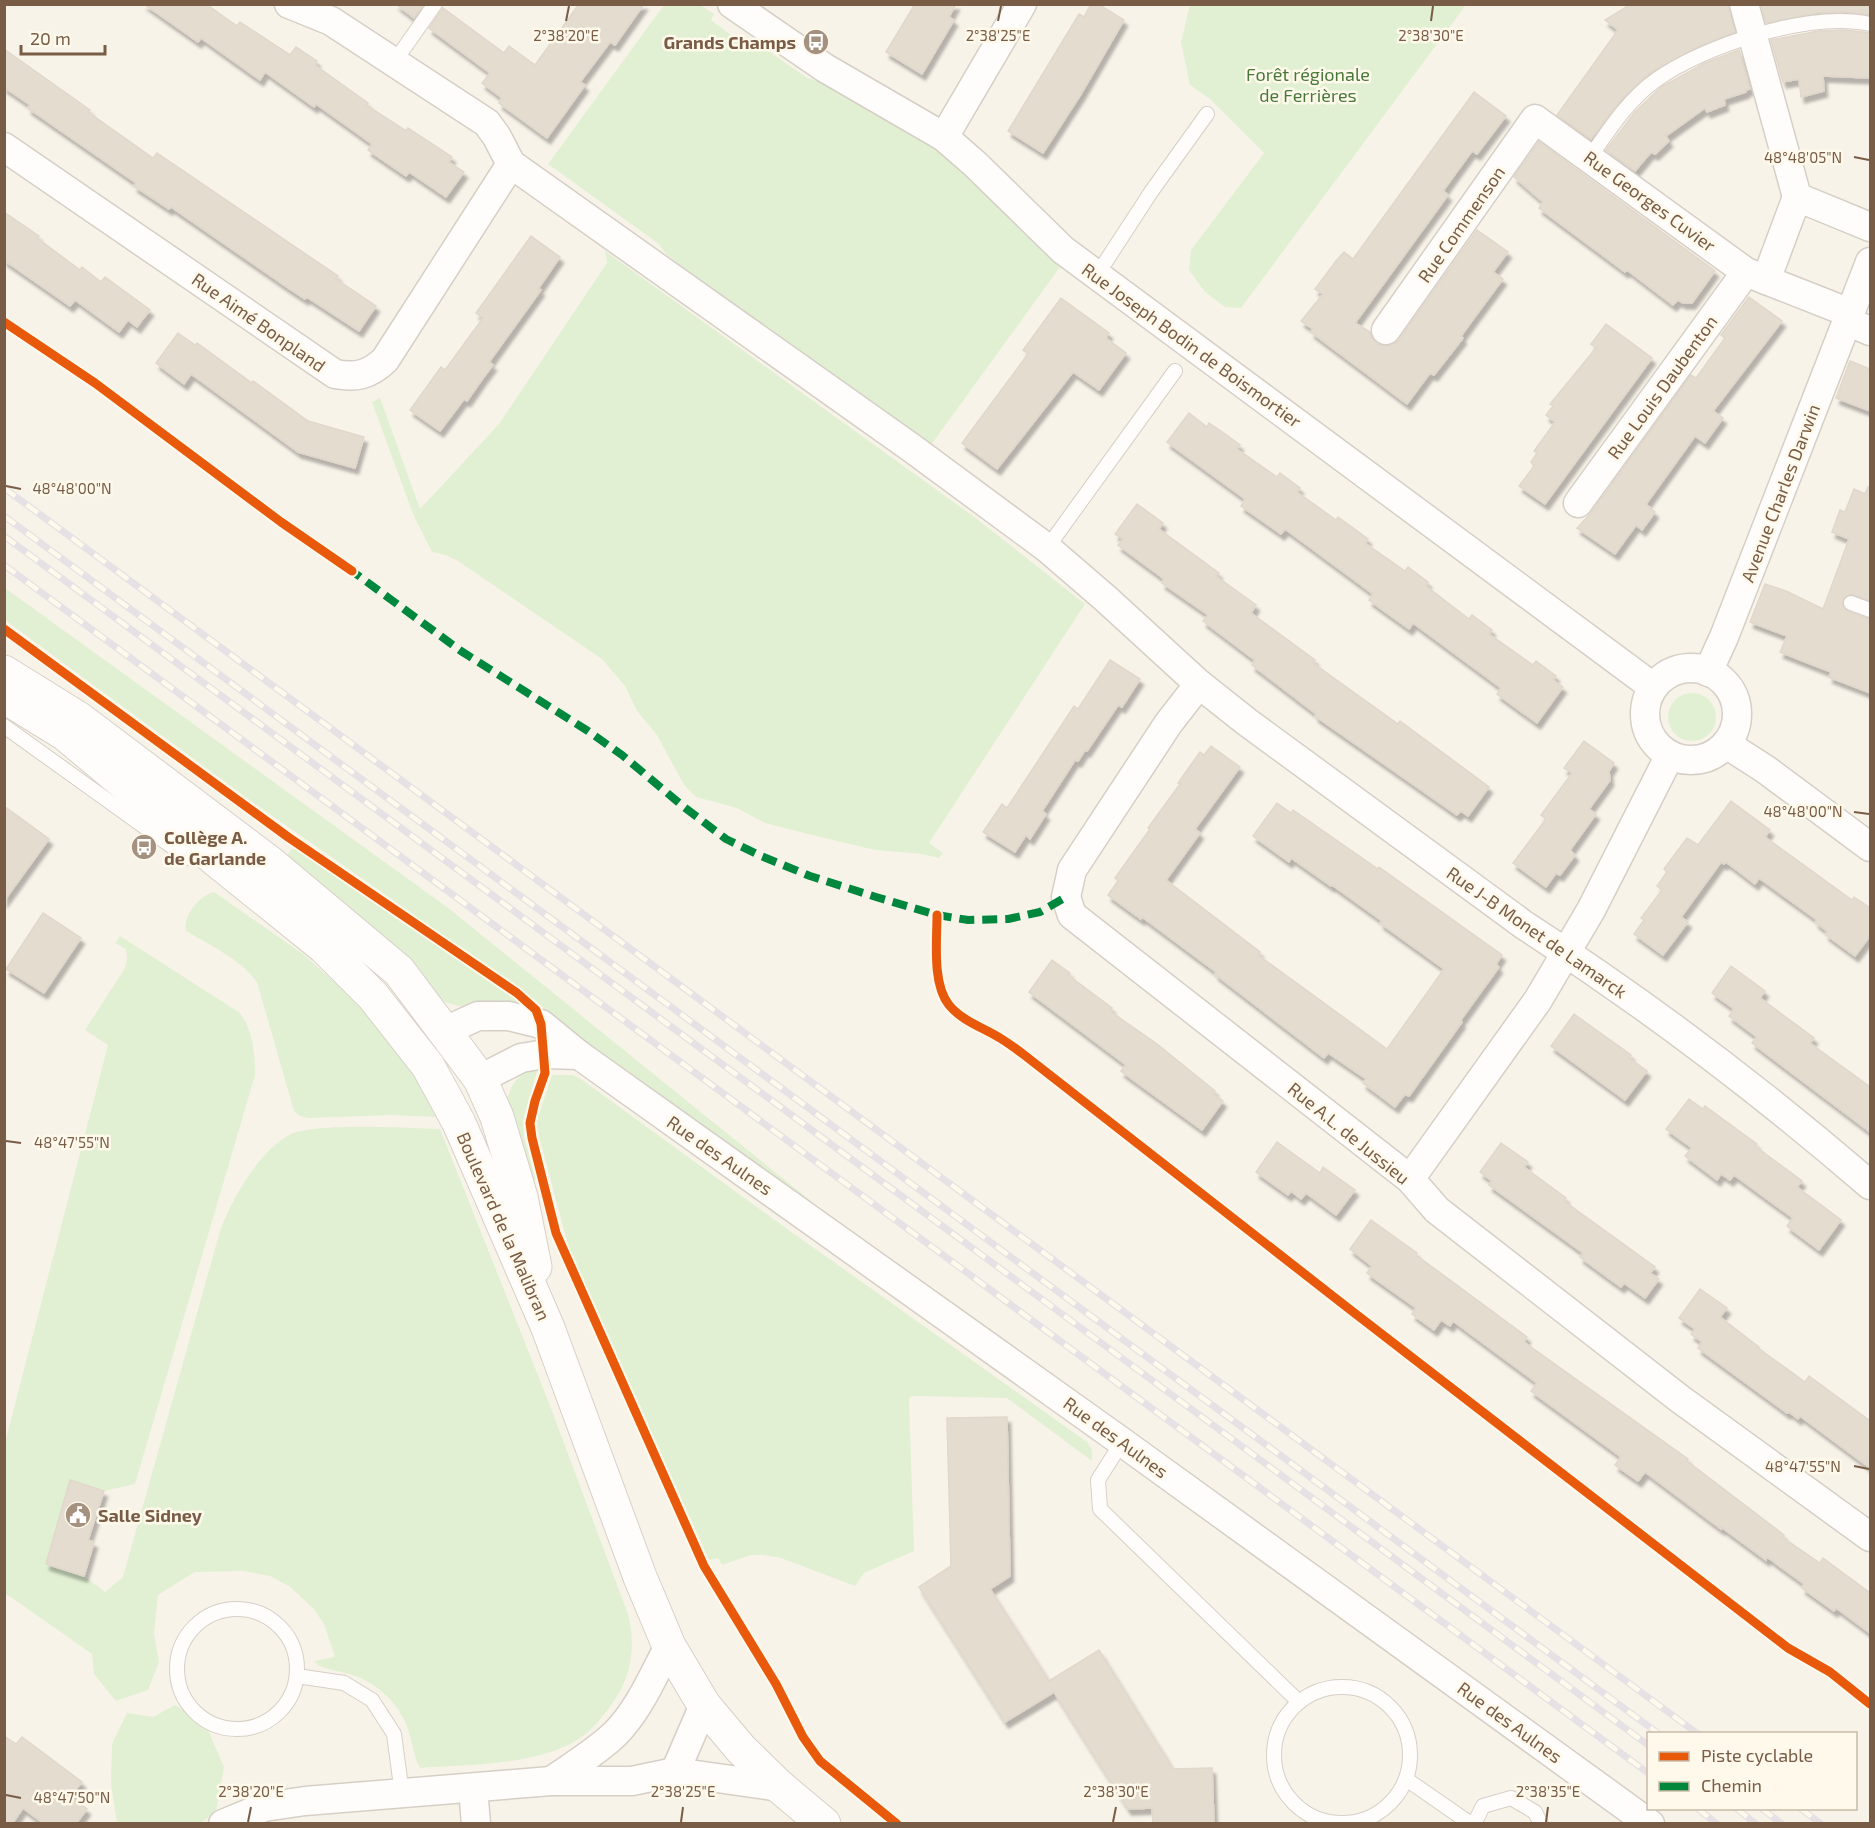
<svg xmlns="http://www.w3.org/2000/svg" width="1875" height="1828" font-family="'Exo 2',sans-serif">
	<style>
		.green { fill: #e1f0d2 }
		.building { fill: #e5dcd0; stroke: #e1d7cb; stroke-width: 1.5; filter: url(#shadow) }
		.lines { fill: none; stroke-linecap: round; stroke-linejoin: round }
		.service-casing { stroke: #d6cfc6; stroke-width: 16 }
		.minor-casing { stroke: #d6cfc6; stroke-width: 31 }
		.secondary-casing { stroke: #d8d0c6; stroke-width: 35 }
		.service { stroke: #fefdfc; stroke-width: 14 }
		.minor { stroke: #fefdfc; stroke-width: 28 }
		.secondary { stroke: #fefdfc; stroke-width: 33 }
		.rail-casing { stroke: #e5e1e5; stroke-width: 7 }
		.rail { stroke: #fff9eb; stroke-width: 4.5; stroke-dasharray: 14; stroke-linecap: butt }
		.quiet { stroke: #00873e; stroke-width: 8; stroke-dasharray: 15 8; stroke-linecap: butt }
		.cycleway-casing { stroke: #fff9eb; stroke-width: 13 }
		.cycleway { stroke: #e8590c; stroke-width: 9 }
		.ticks { fill: none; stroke: #795c46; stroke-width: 2 }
		.labels { text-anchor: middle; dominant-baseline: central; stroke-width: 5; stroke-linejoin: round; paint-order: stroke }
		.poi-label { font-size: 18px; font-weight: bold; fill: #795c46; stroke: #fff9eb; text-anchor: start }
		.park-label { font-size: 18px; fill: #477a3a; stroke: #fff9eb }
		.street-label { font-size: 18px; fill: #795c46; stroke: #fff9eb }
		.ticks-label { font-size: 15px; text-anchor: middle; fill: #795c46; stroke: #fff9eb; stroke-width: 5; stroke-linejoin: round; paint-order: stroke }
	</style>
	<defs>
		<filter id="shadow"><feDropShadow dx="3.5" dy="6" stdDeviation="1.5" flood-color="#0004"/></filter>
	</defs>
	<rect width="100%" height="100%" fill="#f8f3e9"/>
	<g class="green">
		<path d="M664,5H700L714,14L711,20L742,43L747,36L807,78L819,81L939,152L960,168L1060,267L931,445L700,280L665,253L659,244L548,164Z"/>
		<path d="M1190,5H1466L1241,308L1225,307L1205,292L1189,270L1191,250L1264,153L1210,99L1190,85L1181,42Z"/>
		<path d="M605,251L973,516L1085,604L929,843L943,853L939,858L922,854L875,850L792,830L765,823L737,808L696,797L685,786L678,774L657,735L637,711L625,686L602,659L458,561L446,555L432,552L413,514L372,402L380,398L420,509L499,424L607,263Z"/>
		<path d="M5,588L447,907L843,1227L544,1016L545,1009L532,997L251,801L5,620Z"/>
		<circle cx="1692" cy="717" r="24"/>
		<path d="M292,849H296L525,1006L466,1008L438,1000L282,861Z"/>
		<path d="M214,892L303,954L341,988L377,1026L410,1067L436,1117L392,1115L308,1118L300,1116L294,1111L257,982C240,959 210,945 186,931C183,915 199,896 214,892Z"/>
		<path d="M120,936L240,1013C253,1030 255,1054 255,1075L135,1484L104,1491L71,1481L46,1564L84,1576L105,1592L123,1577L220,1231C232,1199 258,1152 289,1135C314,1122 408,1128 440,1129L549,1403L628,1614C636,1644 632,1675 614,1701C606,1712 598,1723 588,1732C549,1766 470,1764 420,1768C413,1756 412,1738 406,1724C396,1700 374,1681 349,1674C339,1671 327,1670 318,1665L314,1661L335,1657L324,1624L313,1608L289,1586L270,1576L244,1571L195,1572L158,1595L154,1634L159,1662L148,1690L116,1701L94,1674L92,1654L5,1593V1443L108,1045L85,1030L125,968L127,959L126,949L115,943Z"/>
		<path d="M531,1067L538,1068L523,1121L524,1137L536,1180L524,1182L506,1102L512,1086L517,1079Z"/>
		<path d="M552,1075H572L581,1079L769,1216L1087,1442L1092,1450V1461L1007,1398L915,1396L910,1397L909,1400L914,1551L864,1573L855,1586L781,1558L764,1555H751L722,1565L718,1558L709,1560L568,1245L537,1129L538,1117Z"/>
		<path d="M175,1705L205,1723L224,1767L216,1812L200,1823H117L111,1784L112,1744L127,1713L153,1717Z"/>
	</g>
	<g class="building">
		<path d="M144,4H206L237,26L240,22L290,55L296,47L317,61L315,65L368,103L366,105L406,131L408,128L452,157L449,162L464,172L446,197L409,172L406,176L368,150L372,144L316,104L314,107L265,72L260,80L201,38L198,42Z"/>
		<path d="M396,4H424L414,18Z"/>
		<path d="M579,4H644L615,45L610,42L580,82L585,85L547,138L499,103L502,98L482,83L490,73L429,28L443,8L504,53L509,46L535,65Z"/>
		<path d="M915,4H956L949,17L954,20L922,74L886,52Z"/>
		<path d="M1091,4H1098L1124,20L1081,94L1043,153L1008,131L1079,14L1084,17Z"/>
		<path d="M1631,4H1728L1735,32L1698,47L1650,73L1621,100L1591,139L1557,115L1618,30L1605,20Z"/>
		<path d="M1761,4H1870V15L1845,12L1818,13L1766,23Z"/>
		<path d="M1845,30L1870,33V78L1823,76L1824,91L1801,97L1799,79L1783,82L1771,40L1819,31Z"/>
		<path d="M4,49L90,110L88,112L153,158L157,153L338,276L336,279L376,306L359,331L307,297L305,299L288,288L171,207L169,209L134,186L136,183L28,108L30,105L4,87Z"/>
		<path d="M1739,50L1750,89L1746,90V92L1724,99L1725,105L1707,112L1705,108L1666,136L1669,141L1655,154L1651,152L1635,171L1606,150L1635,112L1661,87L1705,63Z"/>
		<path d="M1474,92L1506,116L1477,154L1472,151L1458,170L1443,191L1448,195L1355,323L1370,332L1371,337L1377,344L1385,346L1393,345L1399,340L1477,230L1508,252L1493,272L1503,279L1474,318L1461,336L1463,338L1434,375L1430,373L1407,404L1311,332L1313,329L1301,321L1323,294L1315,289L1336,261L1344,252L1353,259Z"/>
		<path d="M1539,142L1715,271L1692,303H1683L1678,300L1673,305L1627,270L1625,272L1539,208L1543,202L1514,177Z"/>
		<path d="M4,212L39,236L37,238L80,270L82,267L101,282L105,277L150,310L137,327L128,320L119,332L75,300L70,306L4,260Z"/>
		<path d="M531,236L560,257L538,289L541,290L489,362L493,365L483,378L467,401L464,399L440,431L410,410L441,367L445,370L483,318L476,313Z"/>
		<path d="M1749,297L1782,321L1713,411L1723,418L1705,443L1695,436L1646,504L1655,512L1642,530L1636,525L1615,554L1577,528L1591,513L1691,375L1696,378L1725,338L1721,335Z"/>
		<path d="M1061,298L1109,333L1106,338L1126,353L1099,390L1073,372L997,469L962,443L1028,354L1023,350Z"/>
		<path d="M1606,324L1652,358L1545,504L1519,486L1534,466L1531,462L1537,453L1534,451L1555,422L1546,415L1553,406L1550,404L1596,348L1591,344Z"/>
		<path d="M178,333L195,345L197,343L252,383L253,381L308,421L364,437L355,468L298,452L191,374L184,384L156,363Z"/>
		<path d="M1850,361L1870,369V411L1836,398Z"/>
		<path d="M1189,413L1207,427L1209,423L1221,431L1240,445L1237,449L1277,477L1280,473L1300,488L1297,492L1336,520L1338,517L1368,539L1365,543L1405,571L1408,567L1428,582L1426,586L1469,619L1472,615L1492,630L1489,634L1533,665L1536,661L1556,676L1553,680L1563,687L1537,723L1497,694L1501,688L1413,623L1409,629L1369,600L1373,594L1285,529L1281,534L1241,506L1245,499L1167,442Z"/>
		<path d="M1868,487H1870V601L1850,594L1845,597L1842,604L1847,611L1870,619V693L1829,677L1831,672L1780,652L1787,636L1750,622L1765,584L1786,591L1823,609L1849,539L1832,532L1840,510L1845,512L1854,489L1865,494Z"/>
		<path d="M1137,504L1163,523L1159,529L1219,573L1216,576L1256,605L1251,613L1315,660L1313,663L1398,724L1400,721L1489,787L1468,816L1461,811L1457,815L1315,716L1316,714L1252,665L1255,660L1248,655L1203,621L1208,615L1162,583L1164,579L1118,545L1123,539L1115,534Z"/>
		<path d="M1110,660L1140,679L1122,707L1118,705L1087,751L1085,750L1078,761L1075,760L1042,811L1046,814L1030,839L1026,835L1015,852L983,832L1002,804L1007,808L1074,706L1078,709Z"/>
		<path d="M1584,741L1614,763L1609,771L1610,780L1589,809L1596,814L1570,850L1575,855L1560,875L1556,873L1546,887L1513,863L1546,819L1541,815L1572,773L1564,768Z"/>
		<path d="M1211,746L1240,767L1195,829L1200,833L1166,880L1260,952L1258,955L1387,1049L1444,969L1380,923L1382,921L1332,885L1331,886L1291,858L1289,862L1253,836L1277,803L1291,813L1293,810L1378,869L1379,867L1502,955L1496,964L1499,967L1460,1021L1462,1022L1409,1096L1405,1094L1395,1107L1363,1083L1366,1079L1328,1053L1324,1058L1215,974L1216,972L1142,917L1141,919L1108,895L1118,881L1115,878L1150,829L1148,828L1180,784L1178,783L1200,752L1204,755Z"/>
		<path d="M1731,801L1770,830L1765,837L1852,900L1854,897L1870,908V936L1855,956L1825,934L1828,932L1815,922L1817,920L1759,878L1755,884L1726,862L1724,864L1721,862L1681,917L1688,922L1663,955L1634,934L1644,920L1641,918L1662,890L1657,886L1667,872L1664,869L1687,838L1698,845Z"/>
		<path d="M4,806L49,839L4,901Z"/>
		<path d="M43,913L81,938L44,993L6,969Z"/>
		<path d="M1052,960L1070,973L1068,975L1112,1008L1110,1011L1157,1044L1215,1091L1213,1094L1223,1101L1202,1130L1121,1071L1126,1065L1029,992Z"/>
		<path d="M1731,966L1765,991L1760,998L1814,1038L1810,1043L1870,1087V1132L1752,1043L1757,1037L1729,1016L1734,1009L1712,993Z"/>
		<path d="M1574,1014L1631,1055L1629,1058L1647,1071L1625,1100L1551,1046Z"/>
		<path d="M1689,1099L1703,1109L1705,1106L1757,1144L1755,1146L1802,1181L1797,1187L1841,1220L1819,1250L1787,1226L1793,1218L1734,1175L1730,1180L1721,1174L1717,1180L1685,1156L1692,1148L1666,1129Z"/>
		<path d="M1277,1142L1320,1173L1323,1167L1355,1190L1336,1215L1306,1193L1301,1199L1291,1191L1288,1195L1256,1172Z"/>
		<path d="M1501,1143L1528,1162L1524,1167L1566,1198L1564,1201L1655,1267L1650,1273L1659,1279L1645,1298L1624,1283L1621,1287L1611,1280L1580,1257L1583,1253L1489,1185L1492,1181L1480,1172Z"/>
		<path d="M1371,1220L1417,1253L1416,1255L1527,1337L1524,1342L1688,1459L1687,1461L1784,1535L1782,1537L1820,1563L1823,1558L1870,1593V1633L1836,1608L1834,1611L1802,1588L1804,1584L1767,1557L1766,1560L1721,1527V1529L1645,1472L1638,1481L1615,1465L1621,1457L1531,1391L1537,1383L1453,1321L1450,1326L1441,1320L1434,1330L1412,1314L1416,1308L1367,1273L1372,1266L1350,1249Z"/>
		<path d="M1700,1289L1727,1308L1720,1317L1759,1347L1758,1348L1805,1382L1809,1376L1870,1421V1468L1800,1416L1798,1419L1789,1412L1787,1413L1698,1348L1702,1342L1691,1334L1695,1329L1679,1318Z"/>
		<path d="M1007,1417L1010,1576L990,1589L1049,1681L1099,1650L1173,1769L1212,1768L1214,1824H1153L1152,1808L1128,1809L1054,1692L1005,1722L919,1587L951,1566L947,1418Z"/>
		<path d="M70,1480L104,1491L88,1540L94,1542L84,1576L46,1564Z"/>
		<path d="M4,1736L16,1744L22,1737L82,1782L70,1797L87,1809L76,1824H44L23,1808L12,1824H4Z"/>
	</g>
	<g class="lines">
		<g class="service-casing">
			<g id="service">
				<path d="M395,61L435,4"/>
				<path d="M1590,157C1609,130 1628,100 1656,80C1705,45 1810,11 1870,24"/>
				<path d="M1097,275L1151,192L1207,114"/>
				<path d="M1047,548L1175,371"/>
				<path d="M1851,603L1870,610"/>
				<path d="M4,726L188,858L206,860"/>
				<path d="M1122,1442L1098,1480L1100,1509L1299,1702"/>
				<circle cx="237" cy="1669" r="60"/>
				<path d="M297,1676L344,1683L372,1700L394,1734L402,1794"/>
				<circle cx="1342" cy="1755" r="68"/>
				<path d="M1406,1779L1471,1824"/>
				<path d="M1474,1824L1483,1806L1511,1798L1535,1812L1541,1824"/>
			</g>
		</g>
		<g class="minor-casing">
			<g id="minor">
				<path d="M289,4L331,21L487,123L497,137L511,164L913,449L1047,548L1105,598L1199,684L1247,722L1524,925C1645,1003 1761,1091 1870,1185"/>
				<path d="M732,4L825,68L944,137L975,164L1063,250L1653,687"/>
				<path d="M1744,4L1797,197"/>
				<path d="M944,137L1022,4"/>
				<path d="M4,147L335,374C356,378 369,375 385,360L511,164"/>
				<path d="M1850,313L1766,280L1797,197L1870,227"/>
				<path d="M1847,321L1870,331"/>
				<path d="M1386,330L1535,119L1746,272L1766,280"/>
				<path d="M1578,503L1746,272"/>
				<circle cx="1691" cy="714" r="46"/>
				<path d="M1708,672L1724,637L1870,262"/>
				<path d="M1199,684L1168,724L1072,870L1066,897L1072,915L1410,1179L1437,1210L1680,1399L1870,1537"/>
				<path d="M1726,744L1765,769L1870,847"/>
				<path d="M445,1031L478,1016H509L541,1024L579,1055L1122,1442L1650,1824"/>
				<path d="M480,1079L521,1058L545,1054L579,1055"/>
				<path d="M1410,1179L1538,1000L1591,910L1670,755"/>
				<path d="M675,1772L704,1705"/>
				<path d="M551,1781C573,1766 596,1752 615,1734C639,1710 653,1676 669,1646"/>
				<path d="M473,1788L476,1824"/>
				<path d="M223,1824L264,1807L305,1801L551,1781H632L675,1772L780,1787"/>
			</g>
		</g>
		<g class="secondary-casing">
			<g id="secondary">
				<path d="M4,672L78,718L269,862L399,971L480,1079L497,1117L521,1197L535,1267"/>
				<path d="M4,699L13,702L65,734L216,860L324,947L373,996L428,1066L459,1123L548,1328L640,1577L669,1646L704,1705L741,1749L780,1787L824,1824"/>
			</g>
		</g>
		<use href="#service" class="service"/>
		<use href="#minor" class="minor"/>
		<use href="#secondary" class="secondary"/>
		<g class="rail-casing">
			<g id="rail">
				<path d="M4,488L1698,1734"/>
				<path d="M4,516L1659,1734"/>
				<path d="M4,536L1648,1745"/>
				<path d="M4,565L1648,1773"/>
				<path d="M1697,1808L1717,1824"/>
				<path d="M1736,1808L1756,1824"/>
				<path d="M1761,1808L1782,1824"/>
				<path d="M1800,1808L1821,1824"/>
			</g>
		</g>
		<use href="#rail" class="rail"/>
		<path class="quiet" d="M348,568L461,651L588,731L622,755L684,807L726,839L761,856L810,876L876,897L937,915L968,920L1008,919L1040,912L1066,897"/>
		<g class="cycleway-casing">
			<g id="cycleway">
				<path d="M4,322L95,383L281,522L352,571"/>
				<path d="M4,629L288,837L517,993L536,1010L541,1024L545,1073L535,1101L530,1123L532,1138L556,1233L704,1566L776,1684L803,1737L820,1761L897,1824"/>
				<path d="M937,915C937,941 932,984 949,1005C962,1021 984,1028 1000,1038C1008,1043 1015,1048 1023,1054L1348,1308L1788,1648L1830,1672L1870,1704"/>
			</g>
		</g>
		<use href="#cycleway" class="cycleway"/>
	</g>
	<path class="ticks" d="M566,21L569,6M998,21L1001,6M1431,21L1433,6M1854,157L1869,160M6,486L21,489M1854,812L1869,814M6,1141L21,1143M1854,1466L1869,1469M6,1795L21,1798M248,1822L251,1807M681,1822L683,1807M1113,1822L1116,1807M1546,1822L1548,1807"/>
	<defs>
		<g id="bus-disc" transform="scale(1.35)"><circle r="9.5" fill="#a5917f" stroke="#fff9eb"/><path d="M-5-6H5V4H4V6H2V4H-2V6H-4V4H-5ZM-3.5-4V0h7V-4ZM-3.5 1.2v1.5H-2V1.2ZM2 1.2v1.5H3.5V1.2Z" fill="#fff"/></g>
		<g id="civic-disc" transform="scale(1.35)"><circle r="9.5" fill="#a5917f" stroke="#fff9eb"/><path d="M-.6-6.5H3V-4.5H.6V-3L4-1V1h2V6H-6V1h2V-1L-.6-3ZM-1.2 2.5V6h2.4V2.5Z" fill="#fff"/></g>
	</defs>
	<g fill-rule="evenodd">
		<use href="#bus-disc" x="816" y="42"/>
		<use href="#bus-disc" x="144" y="847"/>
		<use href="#civic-disc" x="78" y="1515"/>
	</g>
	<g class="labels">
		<g class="poi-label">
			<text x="796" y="42" text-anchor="end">Grands Champs</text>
			<text x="164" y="837">Collège A.<tspan x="164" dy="21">de Garlande</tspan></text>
			<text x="98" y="1515">Salle Sidney</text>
		</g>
		<g class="park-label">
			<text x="1308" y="74">Forêt régionale<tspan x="1308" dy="21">de Ferrières</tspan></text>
		</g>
		<g class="street-label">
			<text transform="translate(1650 201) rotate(36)">Rue Georges Cuvier</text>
			<text transform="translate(1461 224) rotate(-55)">Rue Commenson</text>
			<text transform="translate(259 322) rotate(35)">Rue Aimé Bonpland</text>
			<text transform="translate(1192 345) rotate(36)">Rue Joseph Bodin de Boismortier</text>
			<text transform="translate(1662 387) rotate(-54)">Rue Louis Daubenton</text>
			<text transform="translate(1780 493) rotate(-69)">Avenue Charles Darwin</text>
			<text transform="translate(1537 932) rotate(35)">Rue J-B Monet de Lamarck</text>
			<text transform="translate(1349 1133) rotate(39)">Rue A.L. de Jussieu</text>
			<text transform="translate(720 1155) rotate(35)">Rue des Aulnes</text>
			<text transform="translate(504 1226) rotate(66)">Boulevard de la Malibran</text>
			<text transform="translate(1116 1437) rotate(36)">Rue des Aulnes</text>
			<text transform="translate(1510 1722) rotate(36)">Rue des Aulnes</text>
		</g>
	</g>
	<g class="ticks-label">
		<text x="566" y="41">2°38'20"E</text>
		<text x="998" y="41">2°38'25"E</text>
		<text x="1431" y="41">2°38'30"E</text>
		<text x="1803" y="163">48°48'05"N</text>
		<text x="72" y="494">48°48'00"N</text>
		<text x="1803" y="817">48°48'00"N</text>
		<text x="72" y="1148">48°47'55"N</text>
		<text x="1803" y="1472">48°47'55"N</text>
		<text x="251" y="1797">2°38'20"E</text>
		<text x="683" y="1797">2°38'25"E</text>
		<text x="1116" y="1797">2°38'30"E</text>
		<text x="1548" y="1797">2°38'35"E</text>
		<text x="72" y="1803">48°47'50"N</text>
	</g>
	<rect width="1875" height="1828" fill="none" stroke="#795c46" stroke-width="12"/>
	<rect x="1647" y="1732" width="210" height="78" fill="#fff9eb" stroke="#c9baa9" stroke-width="1.5"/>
	<rect x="1659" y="1752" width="30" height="9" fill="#e8590c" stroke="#c9baa9" stroke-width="1.5"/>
	<text x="1701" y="1762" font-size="18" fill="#795c46">Piste cyclable</text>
	<rect x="1659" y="1782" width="30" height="9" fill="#00873e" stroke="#c9baa9" stroke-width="1.5"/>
	<text x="1701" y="1792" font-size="18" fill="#795c46">Chemin</text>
	<path d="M21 45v9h84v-9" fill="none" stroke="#795c46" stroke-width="3"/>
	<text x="30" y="45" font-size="18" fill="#795c46" stroke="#fff9eb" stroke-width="4.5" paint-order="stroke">20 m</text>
</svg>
